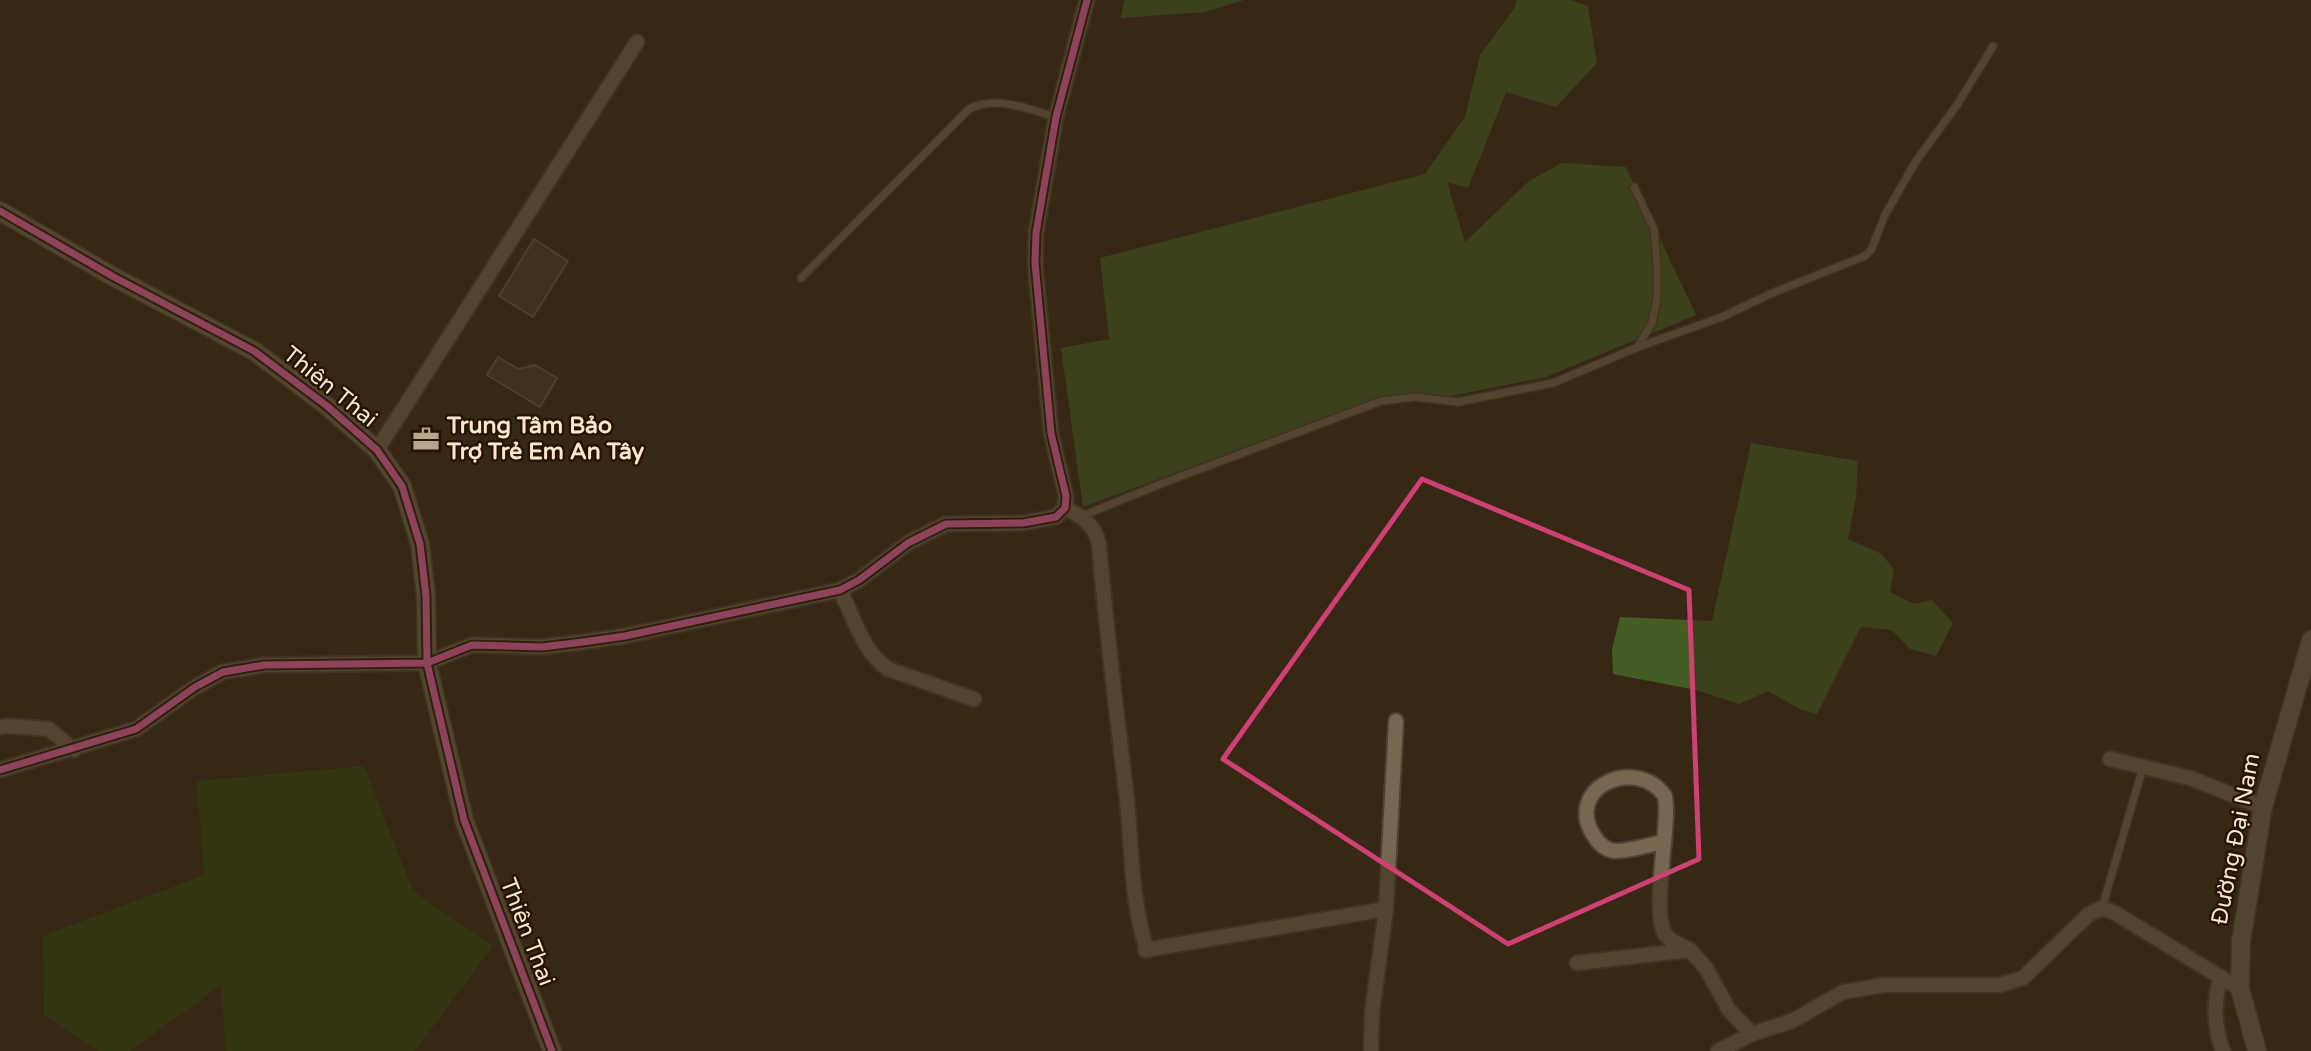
<svg xmlns="http://www.w3.org/2000/svg" width="2311" height="1051" font-family="'Varela Round',sans-serif">
	<style>
		.green { fill: #2f4510 }
		.forest { fill: #445d24 }
		.building { fill: #493e26; stroke: #685c45; stroke-width: 2 }
		.lines { fill: none; stroke-linecap: round; stroke-linejoin: round }
		.service-casing { stroke: #4d4133; stroke-width: 10 }
		.minor-casing { stroke: #4d4133; stroke-width: 18 }
		.tertiary-casing { stroke: #4d4133; stroke-width: 21 }
		.service { stroke: #776650; stroke-width: 7 }
		.minor { stroke: #776650; stroke-width: 14 }
		.tertiary { stroke: #776650; stroke-width: 18 }
		.cycleway-casing { stroke: #261400; stroke-width: 11 }
		.cycleway { stroke: #f766af; stroke-width: 7 }
		.marked { fill: none; stroke: #ce4172; stroke-width: 5; stroke-linejoin: round }
		.labels { text-anchor: middle; dominant-baseline: central; stroke-width: 5; stroke-linejoin: round; paint-order: stroke }
		.street-label { font-size: 23px; fill: #fce6ce; stroke: #261400 }
		.poi-label { font-size: 23px; font-weight: bold; fill: #fce6ce; stroke: #261400; text-anchor: start }
	</style>
	<rect width="100%" height="100%" fill="#362815"/>
	<path class="green" d="M364,766L413,891L493,946L415,1051H226L221,985L130,1051H99L44,1015L43,936L204,875L197,781Z"/>
	<g class="forest">
		<path d="M1124,0H1244L1205,12L1121,18Z"/>
		<path d="M1517,0H1571L1588,6L1597,63L1556,107L1506,92L1468,188L1447,182L1465,242L1529,181L1562,163L1626,167L1696,315L1546,377L1446,397L1376,398L1083,507L1061,348L1109,339L1100,258L1425,174L1465,117L1480,55L1514,9Z"/>
		<path d="M1751,443L1858,461L1856,497L1848,539L1882,554L1894,570L1890,592L1914,604L1932,600L1953,623L1936,656L1910,649L1892,630L1861,627L1817,714L1800,709L1768,691L1739,704L1696,690L1613,674L1612,650L1620,617L1712,621Z"/>
	</g>
	<g class="building">
		<path d="M534,239L568,261L533,317L499,296Z"/>
		<path d="M498,357L518,369L535,365L557,378L540,407L487,375Z"/>
	</g>
	<g class="lines">
		<g class="service-casing">
			<g id="service">
				<path d="M1634,187L1654,229L1657,263V298L1652,323L1638,346"/>
				<path d="M801,278L969,109C997,95 1027,109 1056,117"/>
				<path d="M1079,515L1087,514L1163,483L1381,401L1415,397L1458,402L1553,383L1638,347L1722,317L1770,294L1865,256L1871,250L1885,215L1916,161L1957,105L1993,46"/>
				<path d="M2102,908L2143,767"/>
			</g>
		</g>
		<g class="minor-casing">
			<g id="minor">
				<path d="M377,450L637,42"/>
				<path d="M1065,508C1083,517 1094,524 1099,544C1106,630 1117,715 1127,801C1132,851 1131,901 1147,950"/>
				<path d="M840,590C853,616 863,652 888,669L974,699"/>
				<path d="M0,727L9,726L49,729L74,750"/>
				<path d="M2110,759L2190,778L2263,807"/>
				<path d="M0,770L136,729L195,687L223,672L264,665L427,663L472,645L542,647L583,642L625,636L840,590L859,580L908,543L946,524L1023,523L1056,517L1065,508L1066,496L1051,433L1035,263L1036,233L1056,117L1087,0"/>
				<path d="M1663,842C1648,845 1631,851 1615,851C1605,850 1599,844 1594,836C1563,788 1635,755 1665,796C1671,825 1649,917 1667,937C1673,943 1683,946 1690,950"/>
				<path d="M1145,950L1386,909"/>
				<path d="M1577,963L1690,950L1706,968L1729,1010L1752,1034"/>
				<path d="M2221,977C2213,1002 2214,1027 2223,1051"/>
				<path d="M1371,1051L1372,1012L1386,909L1396,721"/>
				<path d="M1718,1051L1752,1034L1792,1021L1843,992L1884,985H1999L2023,978L2089,914L2102,908L2115,913L2240,989"/>
			</g>
		</g>
		<g class="tertiary-casing">
			<g id="tertiary">
				<path d="M0,211L112,276L254,351L327,406L377,450L402,486L420,544L426,596L427,663L464,820L552,1051"/>
				<path d="M2257,1051L2240,989L2241,941L2263,807L2311,640"/>
			</g>
		</g>
		<use href="#service" class="service"/>
		<use href="#minor" class="minor"/>
		<use href="#tertiary" class="tertiary"/>
		<g class="cycleway-casing">
			<g id="cycleway">
				<path d="M0,211L112,276L254,351L327,406L377,450L402,486L420,544L426,596L427,663L464,820L552,1051"/>
				<path d="M0,770L136,729L195,687L223,672L264,665L427,663L472,645L542,647L583,642L625,636L840,590L859,580L908,543L946,524L1023,523L1056,517L1065,508L1066,496L1051,433L1035,263L1036,233L1056,117L1087,0"/>
			</g>
		</g>
		<use href="#cycleway" class="cycleway"/>
	</g>
	<path d="M0 0H2311V1051H0ZM1422,479L1689,590L1699,859L1508,944L1223,759Z" fill="#362815" fill-opacity=".55" fill-rule="evenodd"/>
	<path class="marked" d="M1422,479L1689,590L1699,859L1508,944L1223,759Z"/>
	<defs>
		<g id="office-bare" transform="scale(2.1)"><path d="M-6-3h4V-5.5h4V-3h4V5H-6ZM-1-4.5V-3h2v-1.5ZM-6 0V1H6V0Z" fill="#b7a48d" stroke="#261400" stroke-width="2.5" paint-order="stroke"/></g>
	</defs>
	<g fill-rule="evenodd">
		<use href="#office-bare" x="426" y="439"/>
	</g>
	<g class="labels">
		<g class="street-label">
			<text transform="translate(330 387) rotate(39)">Thiên Thai</text>
			<text transform="translate(2236 839) rotate(-79)">Đường Đại Nam</text>
			<text transform="translate(527 932) rotate(69)">Thiên Thai</text>
		</g>
		<g class="poi-label">
			<text x="447" y="426">Trung Tâm Bảo<tspan x="447" dy="26">Trợ Trẻ Em An Tây</tspan></text>
		</g>
	</g>
</svg>
